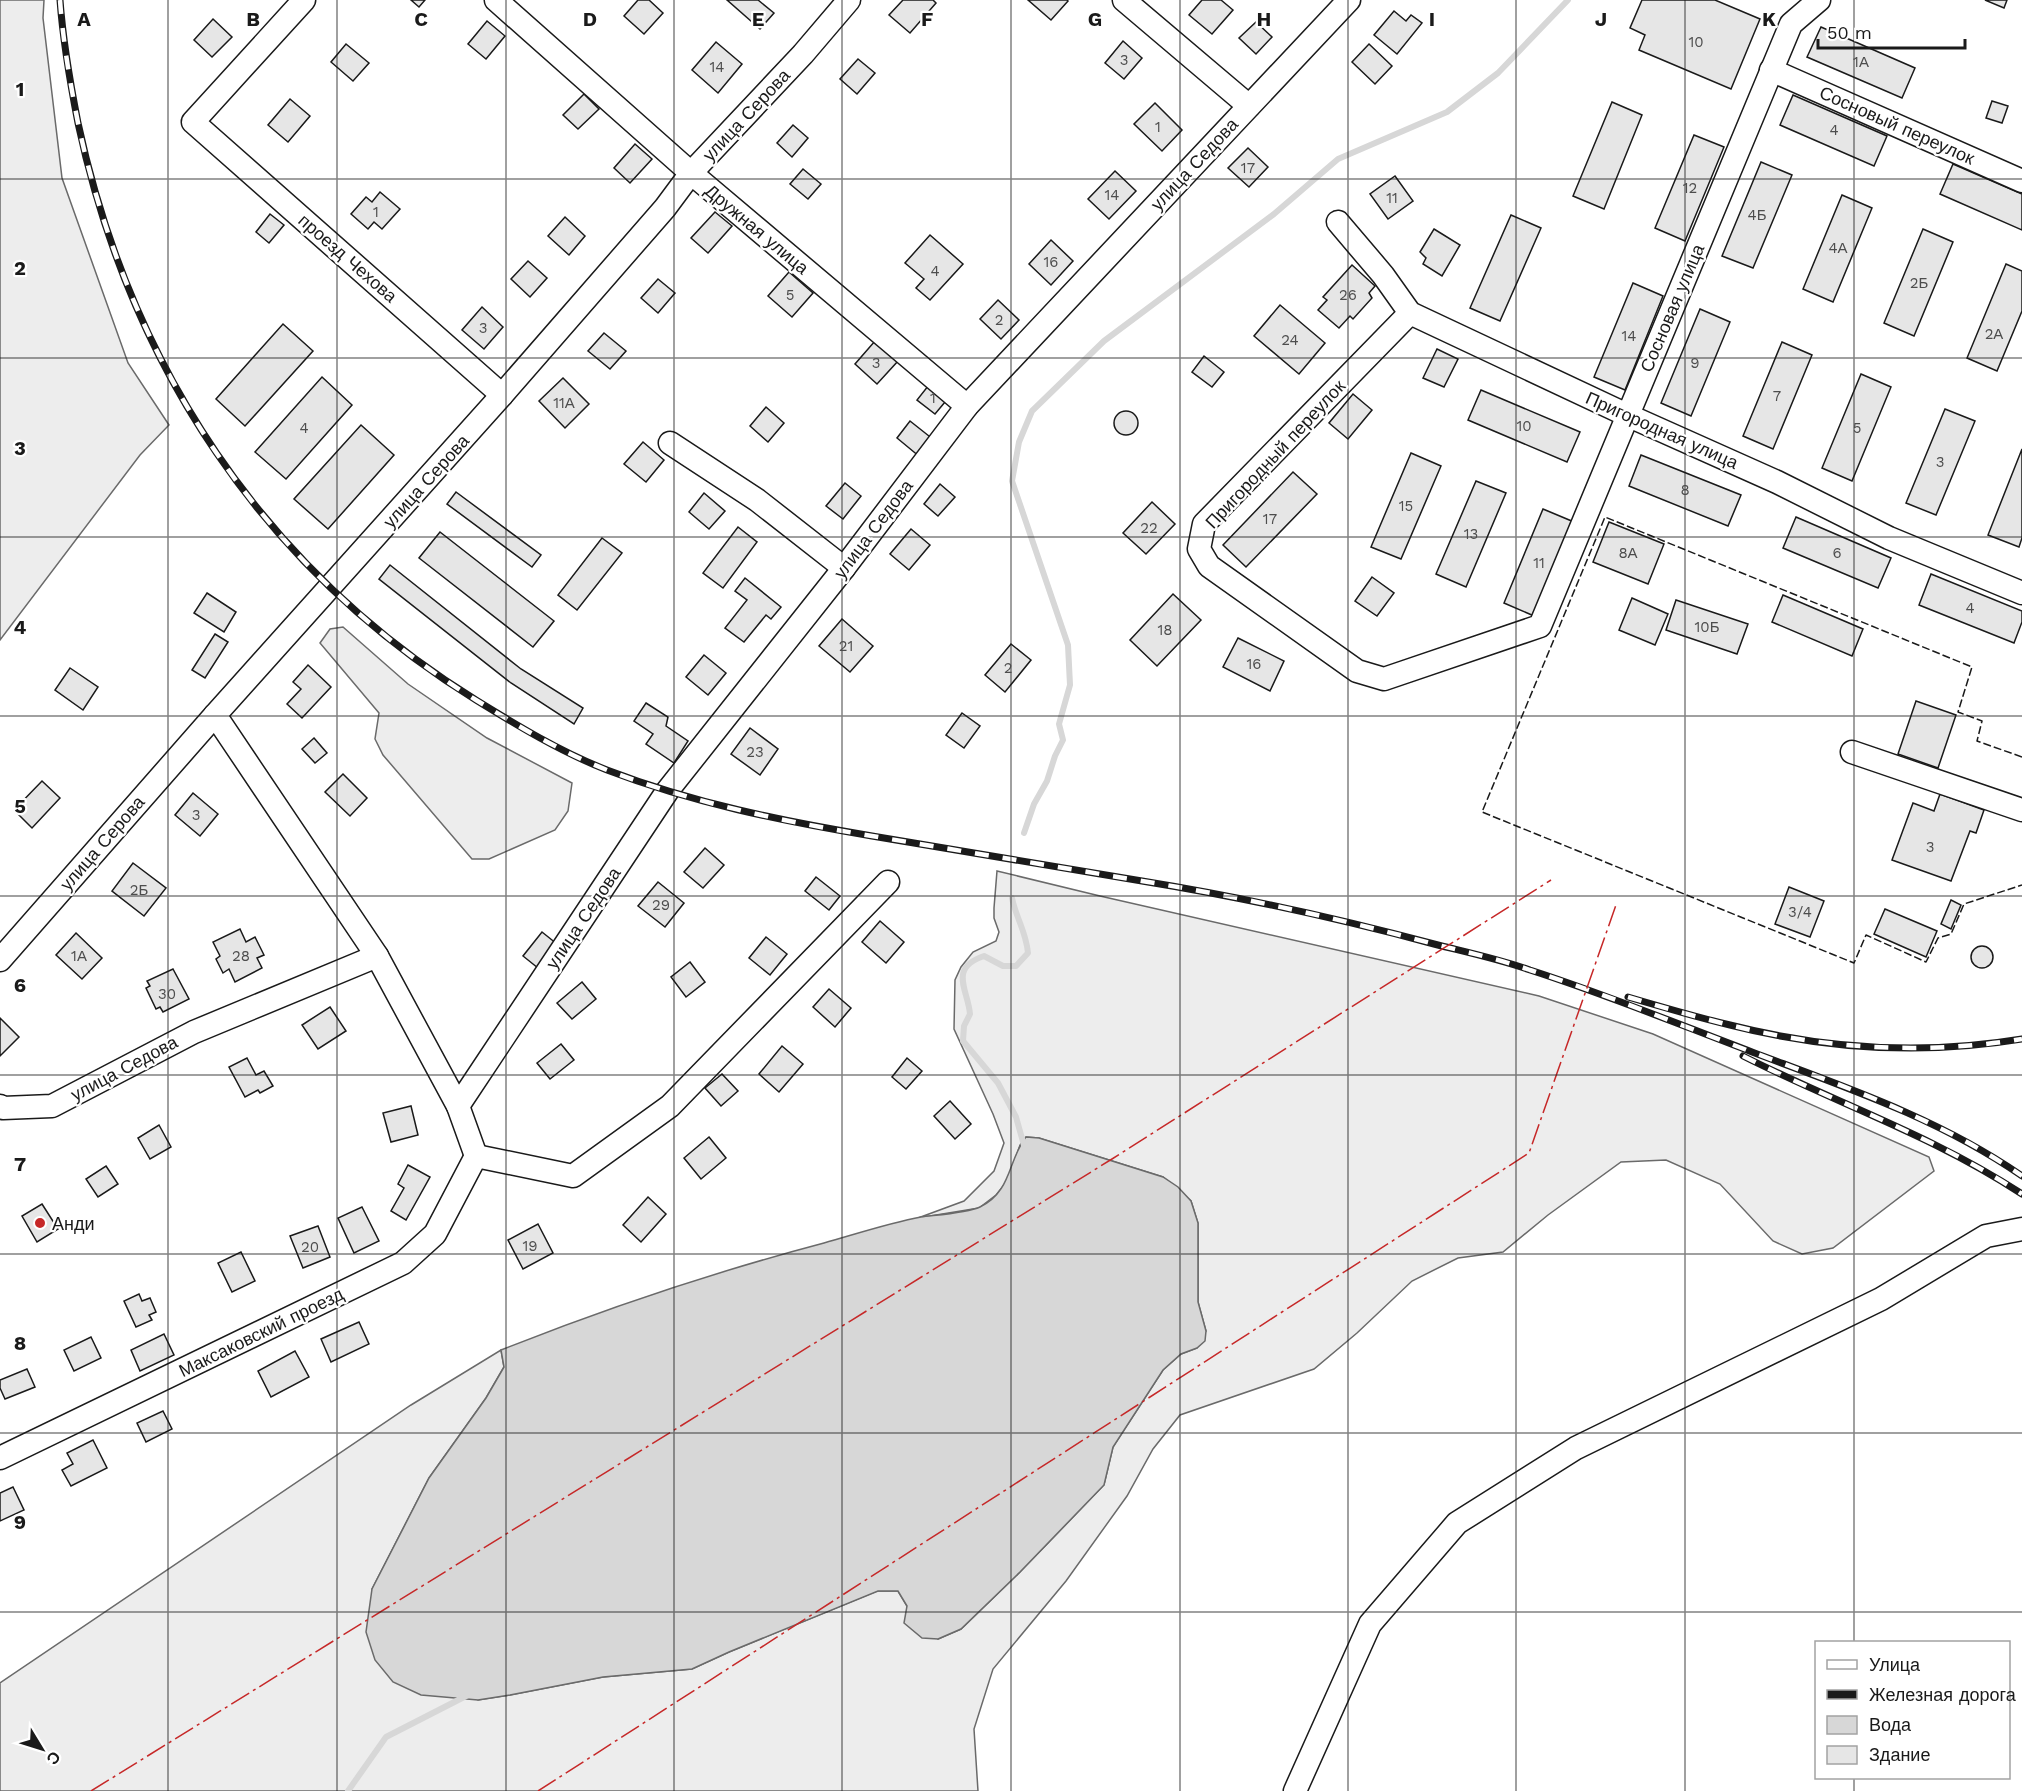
<svg xmlns="http://www.w3.org/2000/svg" width="2022" height="1791" font-family="'Work Sans',sans-serif">
	<style>
		.built { fill: #ededed; stroke: #6a6a6a; stroke-width: 1.5 }
		.water { fill: #d7d7d7; stroke: #6a6a6a; stroke-width: 1.5 }
		.lines { fill: none; stroke-linecap: round; stroke-linejoin: round }
		.stream { stroke: #d7d7d7; stroke-width: 6 }
		.building { fill: #e6e6e6; stroke: #1a1a1a; stroke-width: 1.5 }
		.minor-casing { stroke: #1a1a1a; stroke-width: 25 }
		.minor { stroke: #fff; stroke-width: 22 }
		.rail-casing { stroke: #1a1a1a; stroke-width: 7 }
		.rail { stroke: #fff; stroke-width: 4.5; stroke-dasharray: 14; stroke-linecap: butt }
		.fence { stroke: #1a1a1a; stroke-width: 1.5; stroke-dasharray: 8 3; stroke-linecap: butt }
		.power { stroke: #c62828; stroke-width: 1.5; stroke-dasharray: 21 4.5 3 4.5; stroke-linecap: butt }
		.grid { fill: none; stroke: #1a1a1a; stroke-width: 1.5; stroke-opacity: 0.55 }
		.poi-dot { fill: #c62828; stroke: #fff; stroke-width: 2 }
		.labels { text-anchor: middle; dominant-baseline: central; stroke-width: 4.5; stroke-linejoin: round; paint-order: stroke }
		.number-label { font-size: 15px; fill: #4d4d4d }
		.street-label { font-size: 18px; fill: #1a1a1a; stroke: #fff }
		.poi-label { font-size: 18px; fill: #1a1a1a; stroke: #fff; text-anchor: start }
		.grid-label { font-size: 20px; text-anchor: middle; font-weight: bold; fill: #1a1a1a; stroke: #fff; stroke-width: 4.5; stroke-linejoin: round; paint-order: stroke }
	</style>
	<rect width="100%" height="100%" fill="#fff"/>
	<g class="built">
		<path d="M0,0H44L43,18L62,178L128,363L169,425L140,455L0,640Z"/>
		<path d="M343,627L408,684L487,738L572,783L568,811L555,830L489,859H472L383,755L375,739L379,713L320,643L330,629Z"/>
		<path d="M997,871L1100,896L1539,996L1653,1034L1929,1157L1934,1171L1833,1248L1802,1254L1773,1241L1720,1184L1666,1160L1621,1162L1548,1215L1503,1252L1458,1258L1412,1281L1357,1333L1314,1369L1180,1415L1153,1449L1127,1496L1066,1581L993,1669L974,1729L978,1791H0V1683L411,1405L501,1350L504,1367L486,1398L429,1478L372,1589L478,1700L510,1695L603,1677L692,1669L729,1652L877,1591H898L907,1606L938,1639L961,1629L1020,1572L1104,1485L1113,1447L1163,1370L1181,1354L1197,1348L1206,1331L1198,1302V1223L1191,1201L1163,1177L1039,1138L1026,1137L1020,1145L1008,1180L996,1195L979,1208L918,1218L964,1201L994,1171L1004,1143L993,1114L954,1029L955,980L961,967L973,952L996,941L999,932L994,918V908Z"/>
	</g>
	<path class="water" d="M1026,1137L1039,1138L1163,1177L1178,1187L1191,1201L1198,1223V1302L1206,1331L1205,1341L1197,1348L1181,1354L1163,1370L1113,1447L1104,1485L1020,1572L961,1629L938,1639L922,1638L904,1623L907,1606L898,1591H878L729,1652L692,1669L603,1677L510,1695L478,1700L421,1695L393,1682L375,1660L366,1632L372,1589L429,1478L486,1398L504,1367L501,1350C607,1308 714,1272 824,1243C856,1234 889,1223 921,1217C936,1215 967,1213 980,1207C1012,1192 1008,1159 1026,1137Z"/>
	<g class="lines">
		<g class="stream">
			<path d="M1024,833L1034,804L1047,781L1055,756L1063,740L1059,724L1070,685L1068,645L1012,481L1019,442L1032,411L1104,341L1274,214L1338,159L1447,112L1498,73L1568,0"/>
			<path d="M1012,898C1016,918 1026,931 1028,953L1016,966H1003L984,956C948,968 968,990 970,1014L964,1026L963,1041L998,1083L1016,1117L1025,1149"/>
			<path d="M348,1791L386,1737L468,1695"/>
		</g>
	</g>
	<g class="building">
		<path d="M411,0H425L419,7Z"/>
		<path d="M638,0H649L663,13L644,34L624,16Z"/>
		<path d="M727,0H758L774,13L760,29Z"/>
		<path d="M903,0H933L936,3L910,33L889,15Z"/>
		<path d="M1028,0H1067L1068,1L1051,20Z"/>
		<path d="M1202,0H1221L1233,10L1212,34L1189,15Z"/>
		<path d="M1642,0H1715L1760,19L1731,89L1639,50L1645,35L1630,28Z"/>
		<path d="M1985,0H2007L2004,8Z"/>
		<path d="M1394,11L1406,21L1411,15L1422,23L1397,54L1374,35Z"/>
		<path d="M213,19L232,37L212,57L194,40Z"/>
		<path d="M487,21L505,36L486,59L468,44Z"/>
		<path d="M1256,22L1272,37L1256,54L1239,38Z"/>
		<path d="M1821,27L1915,68L1902,98L1807,57Z"/>
		<path d="M1123,41L1142,58L1124,79L1105,63Z"/>
		<path d="M716,42L742,64L718,93L692,70Z"/>
		<path d="M346,44L369,63L353,81L331,62Z"/>
		<path d="M1369,44L1392,66L1375,84L1352,62Z"/>
		<path d="M858,59L875,73L857,94L840,79Z"/>
		<path d="M584,94L599,109L578,129L563,115Z"/>
		<path d="M1793,95L1887,136L1874,166L1780,125Z"/>
		<path d="M290,99L310,116L288,142L268,125Z"/>
		<path d="M1992,101L2008,106L2002,123L1986,118Z"/>
		<path d="M1612,102L1642,115L1604,209L1573,196Z"/>
		<path d="M1155,103L1182,130L1162,151L1134,124Z"/>
		<path d="M793,125L808,138L792,157L777,143Z"/>
		<path d="M1694,135L1724,147L1685,241L1655,228Z"/>
		<path d="M635,144L652,159L630,183L614,168Z"/>
		<path d="M1248,148L1268,167L1249,187L1228,168Z"/>
		<path d="M1761,162L1792,175L1753,268L1722,256Z"/>
		<path d="M1953,164L2022,194V230L1940,194Z"/>
		<path d="M803,169L821,184L808,199L790,184Z"/>
		<path d="M1115,171L1136,191L1109,219L1088,199Z"/>
		<path d="M1395,176L1413,201L1388,219L1370,194Z"/>
		<path d="M380,192L400,209L382,229L374,222L368,229L351,214L366,197L372,202Z"/>
		<path d="M1842,195L1872,208L1833,302L1803,289Z"/>
		<path d="M715,212L732,226L708,253L691,238Z"/>
		<path d="M270,214L284,225L269,243L256,232Z"/>
		<path d="M1511,215L1541,228L1500,321L1470,308Z"/>
		<path d="M565,217L585,236L569,255L548,236Z"/>
		<path d="M1434,229L1460,245L1442,276L1423,264L1426,258L1420,252Z"/>
		<path d="M1923,229L1953,242L1914,336L1884,323Z"/>
		<path d="M930,235L963,264L930,300L916,288L924,279L905,263Z"/>
		<path d="M1051,240L1073,261L1051,285L1029,264Z"/>
		<path d="M528,261L547,278L530,297L511,279Z"/>
		<path d="M2006,264L2022,271V311L1997,371L1967,358Z"/>
		<path d="M1352,265L1375,286L1369,293L1372,298L1353,319L1350,316L1339,328L1318,310L1327,300L1323,297Z"/>
		<path d="M789,272L813,293L792,317L768,296Z"/>
		<path d="M658,279L675,293L658,313L641,298Z"/>
		<path d="M1633,283L1663,296L1625,390L1594,377Z"/>
		<path d="M998,300L1019,320L1001,339L980,319Z"/>
		<path d="M1280,305L1325,343L1299,374L1254,336Z"/>
		<path d="M482,307L503,327L484,349L462,330Z"/>
		<path d="M1700,309L1730,322L1691,416L1661,403Z"/>
		<path d="M283,324L313,351L245,426L216,399Z"/>
		<path d="M604,333L626,351L610,369L588,351Z"/>
		<path d="M875,341L898,361L877,384L855,364Z"/>
		<path d="M1782,342L1812,355L1773,449L1743,436Z"/>
		<path d="M1437,349L1458,359L1444,387L1423,378Z"/>
		<path d="M1204,356L1224,372L1212,387L1192,372Z"/>
		<path d="M1861,374L1891,387L1852,481L1822,468Z"/>
		<path d="M322,377L352,405L286,479L255,452Z"/>
		<path d="M563,378L589,404L565,428L539,401Z"/>
		<path d="M932,381L950,396L935,414L917,400Z"/>
		<path d="M1481,390L1580,432L1567,462L1468,420Z"/>
		<path d="M1353,394L1372,410L1348,439L1329,423Z"/>
		<path d="M766,407L784,423L768,442L750,426Z"/>
		<path d="M1945,409L1975,421L1936,515L1906,503Z"/>
		<circle cx="1126" cy="423" r="12"/>
		<path d="M910,421L934,440L920,457L897,438Z"/>
		<path d="M361,425L394,455L328,529L294,499Z"/>
		<path d="M643,442L664,460L646,482L624,464Z"/>
		<path d="M2022,449V538L2019,547L1988,535Z"/>
		<path d="M1411,453L1441,466L1401,559L1371,547Z"/>
		<path d="M1641,455L1741,495L1728,526L1629,486Z"/>
		<path d="M1293,472L1317,494L1246,567L1223,545Z"/>
		<path d="M1476,481L1506,493L1466,587L1436,574Z"/>
		<path d="M845,483L861,496L843,519L826,506Z"/>
		<path d="M940,484L955,497L938,516L924,504Z"/>
		<path d="M456,492L541,555L532,567L447,504Z"/>
		<path d="M704,493L725,511L709,529L689,512Z"/>
		<path d="M1152,502L1175,524L1146,554L1123,533Z"/>
		<path d="M1543,509L1574,522L1534,616L1504,603Z"/>
		<path d="M1796,517L1891,558L1878,588L1783,548Z"/>
		<path d="M1609,522L1664,544L1648,584L1593,562Z"/>
		<path d="M738,527L757,542L723,588L703,573Z"/>
		<path d="M911,529L930,545L909,570L890,554Z"/>
		<path d="M440,532L554,621L533,647L419,558Z"/>
		<path d="M602,538L622,553L577,610L558,595Z"/>
		<path d="M390,565L521,669L583,708L574,724L511,683L379,579Z"/>
		<path d="M1931,574L2022,611V622L2014,643L1919,605Z"/>
		<path d="M1372,577L1394,593L1377,616L1355,601Z"/>
		<path d="M745,578L781,607L771,619L766,615L744,642L725,628L747,600L735,591Z"/>
		<path d="M207,593L236,612L224,632L194,613Z"/>
		<path d="M1173,594L1201,620L1157,666L1130,640Z"/>
		<path d="M1783,595L1863,629L1852,656L1772,622Z"/>
		<path d="M1632,598L1668,614L1655,645L1619,630Z"/>
		<path d="M1676,600L1748,624L1737,654L1666,630Z"/>
		<path d="M842,619L873,646L850,672L819,646Z"/>
		<path d="M215,634L228,642L205,678L192,670Z"/>
		<path d="M1238,638L1284,661L1270,691L1223,667Z"/>
		<path d="M1011,644L1031,660L1005,692L985,675Z"/>
		<path d="M704,655L726,673L708,695L686,677Z"/>
		<path d="M308,665L331,687L302,718L287,704L301,689L293,682Z"/>
		<path d="M70,668L98,687L83,710L55,690Z"/>
		<path d="M1916,701L1956,715L1938,768L1898,754Z"/>
		<path d="M646,703L668,717L666,726L688,741L674,763L646,744L653,734L634,721Z"/>
		<path d="M962,713L980,726L964,748L946,735Z"/>
		<path d="M750,728L778,749L760,775L731,754Z"/>
		<path d="M314,738L327,753L315,763L302,749Z"/>
		<path d="M343,774L367,798L350,816L325,792Z"/>
		<path d="M42,781L60,798L32,828L14,810Z"/>
		<path d="M193,793L218,814L200,836L175,815Z"/>
		<path d="M1940,794L1984,810L1976,833L1970,831L1951,881L1892,860L1913,803L1934,811Z"/>
		<path d="M705,848L724,865L703,888L684,872Z"/>
		<path d="M133,863L166,888L144,916L112,891Z"/>
		<path d="M816,877L840,896L829,910L805,891Z"/>
		<path d="M658,882L684,903L665,927L638,906Z"/>
		<path d="M1789,887L1824,901L1810,937L1775,924Z"/>
		<path d="M1951,900L1961,905L1951,929L1941,924Z"/>
		<path d="M1885,909L1937,931L1926,957L1874,934Z"/>
		<path d="M880,921L904,942L886,963L862,942Z"/>
		<path d="M240,929L246,942L255,937L264,955L257,958L262,968L235,982L229,969L223,973L216,959L220,956L213,942Z"/>
		<path d="M542,932L557,944L538,968L523,956Z"/>
		<path d="M76,933L102,958L82,979L56,955Z"/>
		<path d="M766,937L787,954L770,975L749,958Z"/>
		<circle cx="1982" cy="957" r="11"/>
		<path d="M690,962L705,982L686,997L671,977Z"/>
		<path d="M173,969L189,999L163,1012L160,1007L156,1009L146,988L150,986L147,981Z"/>
		<path d="M582,982L596,999L572,1019L557,1003Z"/>
		<path d="M829,989L851,1008L835,1027L813,1007Z"/>
		<path d="M330,1007L346,1031L318,1049L302,1025Z"/>
		<path d="M0,1018L19,1037L0,1056Z"/>
		<path d="M561,1044L574,1060L550,1079L537,1063Z"/>
		<path d="M782,1046L803,1064L779,1092L759,1074Z"/>
		<path d="M247,1058L256,1075L264,1071L273,1086L260,1093L258,1090L245,1097L229,1067Z"/>
		<path d="M907,1058L922,1071L906,1089L892,1077Z"/>
		<path d="M722,1074L738,1091L721,1106L705,1088Z"/>
		<path d="M950,1101L971,1124L955,1139L934,1116Z"/>
		<path d="M411,1106L418,1135L391,1142L383,1113Z"/>
		<path d="M159,1125L171,1147L150,1159L138,1138Z"/>
		<path d="M709,1137L726,1158L701,1179L684,1158Z"/>
		<path d="M408,1165L430,1177L406,1220L391,1211L404,1188L398,1184Z"/>
		<path d="M106,1166L118,1184L98,1197L86,1179Z"/>
		<path d="M648,1197L666,1214L641,1242L623,1225Z"/>
		<path d="M42,1204L58,1229L37,1242L22,1216Z"/>
		<path d="M362,1207L379,1241L354,1253L338,1218Z"/>
		<path d="M538,1224L553,1253L523,1269L508,1240Z"/>
		<path d="M318,1226L330,1257L303,1268L290,1236Z"/>
		<path d="M241,1252L255,1281L232,1292L218,1263Z"/>
		<path d="M139,1294L142,1301L150,1298L156,1312L149,1315L152,1320L136,1327L124,1301Z"/>
		<path d="M359,1322L369,1344L331,1362L321,1339Z"/>
		<path d="M164,1334L174,1355L140,1371L131,1350Z"/>
		<path d="M91,1337L101,1358L74,1371L64,1350Z"/>
		<path d="M295,1351L309,1377L271,1397L258,1371Z"/>
		<path d="M27,1369L35,1387L5,1399L0,1388V1380Z"/>
		<path d="M163,1411L172,1429L146,1442L137,1423Z"/>
		<path d="M93,1440L107,1468L71,1486L62,1470L73,1464L67,1453Z"/>
		<path d="M13,1487L24,1510L0,1521V1493Z"/>
	</g>
	<g class="lines">
		<g class="minor-casing">
			<g id="minor">
				<path d="M304,0L193,122L502,395"/>
				<path d="M496,0L691,173L967,406"/>
				<path d="M1124,0L1249,106"/>
				<path d="M1771,70L2022,181"/>
				<path d="M1338,222L1383,275L1410,313L1627,415L1777,482L1889,538L2022,593"/>
				<path d="M1410,313L1204,524L1199,549L1209,566L1357,671L1384,679L1540,626L1791,24L1819,0"/>
				<path d="M670,443L757,500L844,568"/>
				<path d="M215,715L377,956L458,1106L476,1156"/>
				<path d="M1852,752L2022,810"/>
				<path d="M0,960L215,715L502,395L665,208L691,173L803,54L849,0"/>
				<path d="M0,1106L3,1108L52,1106L194,1032L377,956"/>
				<path d="M458,1106L668,790L844,568L967,406L1349,0"/>
				<path d="M476,1156L573,1176L670,1106L888,882"/>
				<path d="M0,1458L403,1263L435,1234L476,1156"/>
				<path d="M1295,1791L1370,1624L1457,1523L1576,1448L1881,1299L1986,1236L2022,1229"/>
			</g>
		</g>
		<use href="#minor" class="minor"/>
		<g class="rail-casing">
			<g id="rail">
				<path d="M60,0C63,42 70,82 78,123C130,366 263,568 476,700C518,726 561,752 607,770C693,803 782,821 872,836C962,851 1052,866 1142,881C1241,897 1337,918 1434,944C1466,952 1499,959 1530,970C1605,994 1678,1024 1752,1052C1845,1087 1940,1119 2022,1176"/>
				<path d="M1628,997C1662,1007 1696,1017 1730,1025C1825,1049 1925,1055 2022,1039"/>
				<path d="M1743,1056C1838,1104 1932,1135 2022,1194"/>
			</g>
		</g>
		<use href="#rail" class="rail"/>
		<path class="fence" d="M2022,757L1977,741L1982,721L1958,712L1972,667L1605,517L1482,812L1854,963L1866,935L1926,962L1938,938L1951,934L1964,904L2022,885"/>
		<g class="power">
			<path d="M91,1791L1112,1159L1551,880"/>
			<path d="M538,1791L1529,1153L1616,905"/>
		</g>
	</g>
	<path class="grid" d="M168,0V1791M337,0V1791M506,0V1791M674,0V1791M842,0V1791M1011,0V1791M1180,0V1791M1348,0V1791M1516,0V1791M1685,0V1791M1854,0V1642M0,179H2022M0,358H2022M0,537H2022M0,716H2022M0,896H2022M0,1075H2022M0,1254H2022M0,1433H2022M0,1612H2022M1854,1778V1791"/>
	<circle class="poi-dot" cx="40" cy="1223" r="6"/>
	<g class="labels">
		<g class="number-label">
			<text x="1696" y="42">10</text>
			<text x="1124" y="60">3</text>
			<text x="1861" y="62">1А</text>
			<text x="717" y="67">14</text>
			<text x="1158" y="127">1</text>
			<text x="1834" y="130">4</text>
			<text x="1248" y="168">17</text>
			<text x="1690" y="188">12</text>
			<text x="1112" y="195">14</text>
			<text x="1392" y="198">11</text>
			<text x="376" y="212">1</text>
			<text x="1757" y="215">4Б</text>
			<text x="1838" y="248">4А</text>
			<text x="1051" y="262">16</text>
			<text x="935" y="271">4</text>
			<text x="1919" y="283">2Б</text>
			<text x="790" y="295">5</text>
			<text x="1348" y="295">26</text>
			<text x="999" y="320">2</text>
			<text x="483" y="328">3</text>
			<text x="1994" y="334">2А</text>
			<text x="1629" y="336">14</text>
			<text x="1290" y="340">24</text>
			<text x="876" y="363">3</text>
			<text x="1695" y="363">9</text>
			<text x="1777" y="396">7</text>
			<text x="933" y="398">1</text>
			<text x="564" y="403">11А</text>
			<text x="1524" y="426">10</text>
			<text x="304" y="428">4</text>
			<text x="1857" y="428">5</text>
			<text x="1940" y="462">3</text>
			<text x="1685" y="490">8</text>
			<text x="1406" y="506">15</text>
			<text x="1270" y="519">17</text>
			<text x="1149" y="528">22</text>
			<text x="1471" y="534">13</text>
			<text x="1628" y="553">8А</text>
			<text x="1837" y="553">6</text>
			<text x="1539" y="563">11</text>
			<text x="1970" y="608">4</text>
			<text x="1707" y="627">10Б</text>
			<text x="1165" y="630">18</text>
			<text x="846" y="646">21</text>
			<text x="1254" y="664">16</text>
			<text x="1008" y="668">2</text>
			<text x="755" y="752">23</text>
			<text x="196" y="815">3</text>
			<text x="1930" y="847">3</text>
			<text x="139" y="890">2Б</text>
			<text x="661" y="905">29</text>
			<text x="1800" y="912">3/4</text>
			<text x="79" y="956">1А</text>
			<text x="241" y="956">28</text>
			<text x="167" y="994">30</text>
			<text x="530" y="1246">19</text>
			<text x="310" y="1247">20</text>
		</g>
		<g class="street-label">
			<text transform="translate(746 115) rotate(-47)">улица Серова</text>
			<text transform="translate(1897 125) rotate(24)">Сосновый переулок</text>
			<text transform="translate(1194 164) rotate(-47)">улица Седова</text>
			<text transform="translate(757 229) rotate(40)">Дружная улица</text>
			<text transform="translate(348 258) rotate(41)">проезд Чехова</text>
			<text transform="translate(1672 308) rotate(-67)">Сосновая улица</text>
			<text transform="translate(1662 430) rotate(24)">Пригородная улица</text>
			<text transform="translate(1275 454) rotate(-47)">Пригородный переулок</text>
			<text transform="translate(426 481) rotate(-48)">улица Серова</text>
			<text transform="translate(873 529) rotate(-53)">улица Седова</text>
			<text transform="translate(102 843) rotate(-49)">улица Серова</text>
			<text transform="translate(583 918) rotate(-56)">улица Седова</text>
			<text transform="translate(124 1068) rotate(-28)">улица Седова</text>
			<text transform="translate(261 1332) rotate(-26)">Максаковский проезд</text>
		</g>
		<g class="poi-label">
			<text x="52" y="1223">Анди</text>
		</g>
	</g>
	<g class="grid-label">
		<text x="84" y="26">A</text>
		<text x="253" y="26">B</text>
		<text x="421" y="26">C</text>
		<text x="590" y="26">D</text>
		<text x="758" y="26">E</text>
		<text x="927" y="26">F</text>
		<text x="1095" y="26">G</text>
		<text x="1264" y="26">H</text>
		<text x="1432" y="26">I</text>
		<text x="1601" y="26">J</text>
		<text x="1769" y="26">K</text>
		<text x="20" y="96">1</text>
		<text x="20" y="275">2</text>
		<text x="20" y="455">3</text>
		<text x="20" y="634">4</text>
		<text x="20" y="813">5</text>
		<text x="20" y="992">6</text>
		<text x="20" y="1171">7</text>
		<text x="20" y="1350">8</text>
		<text x="20" y="1529">9</text>
	</g>
	<rect x="1815" y="1641" width="195" height="138" fill="#ffffff" stroke="#a3a3a3" stroke-width="1.5"/>
	<rect x="1827" y="1660" width="30" height="9" fill="#ffffff" stroke="#a3a3a3" stroke-width="1.5"/>
	<text x="1869" y="1671" font-size="18" fill="#1a1a1a">Улица</text>
	<rect x="1827" y="1690" width="30" height="9" fill="#1a1a1a" stroke="#a3a3a3" stroke-width="1.5"/>
	<text x="1869" y="1701" font-size="18" fill="#1a1a1a">Железная дорога</text>
	<rect x="1827" y="1716" width="30" height="18" fill="#d7d7d7" stroke="#a3a3a3" stroke-width="1.5"/>
	<text x="1869" y="1731" font-size="18" fill="#1a1a1a">Вода</text>
	<rect x="1827" y="1746" width="30" height="18" fill="#e6e6e6" stroke="#a3a3a3" stroke-width="1.5"/>
	<text x="1869" y="1761" font-size="18" fill="#1a1a1a">Здание</text>
	<g transform="translate(42 1749) rotate(128)" stroke="#ffffff" stroke-width="4.5" paint-order="stroke">
	<path d="M0-4.5L10 22L0 15L-10 22Z" fill="#1a1a1a"/>
	<text y="-9" font-size="16" font-weight="bold" text-anchor="middle" fill="#1a1a1a">С</text>
	</g>
	<path d="M1818 39v9h147v-9" fill="none" stroke="#1a1a1a" stroke-width="3"/>
	<text x="1827" y="39" font-size="18" fill="#1a1a1a" stroke="#ffffff" stroke-width="4.5" paint-order="stroke">50 m</text>
</svg>
